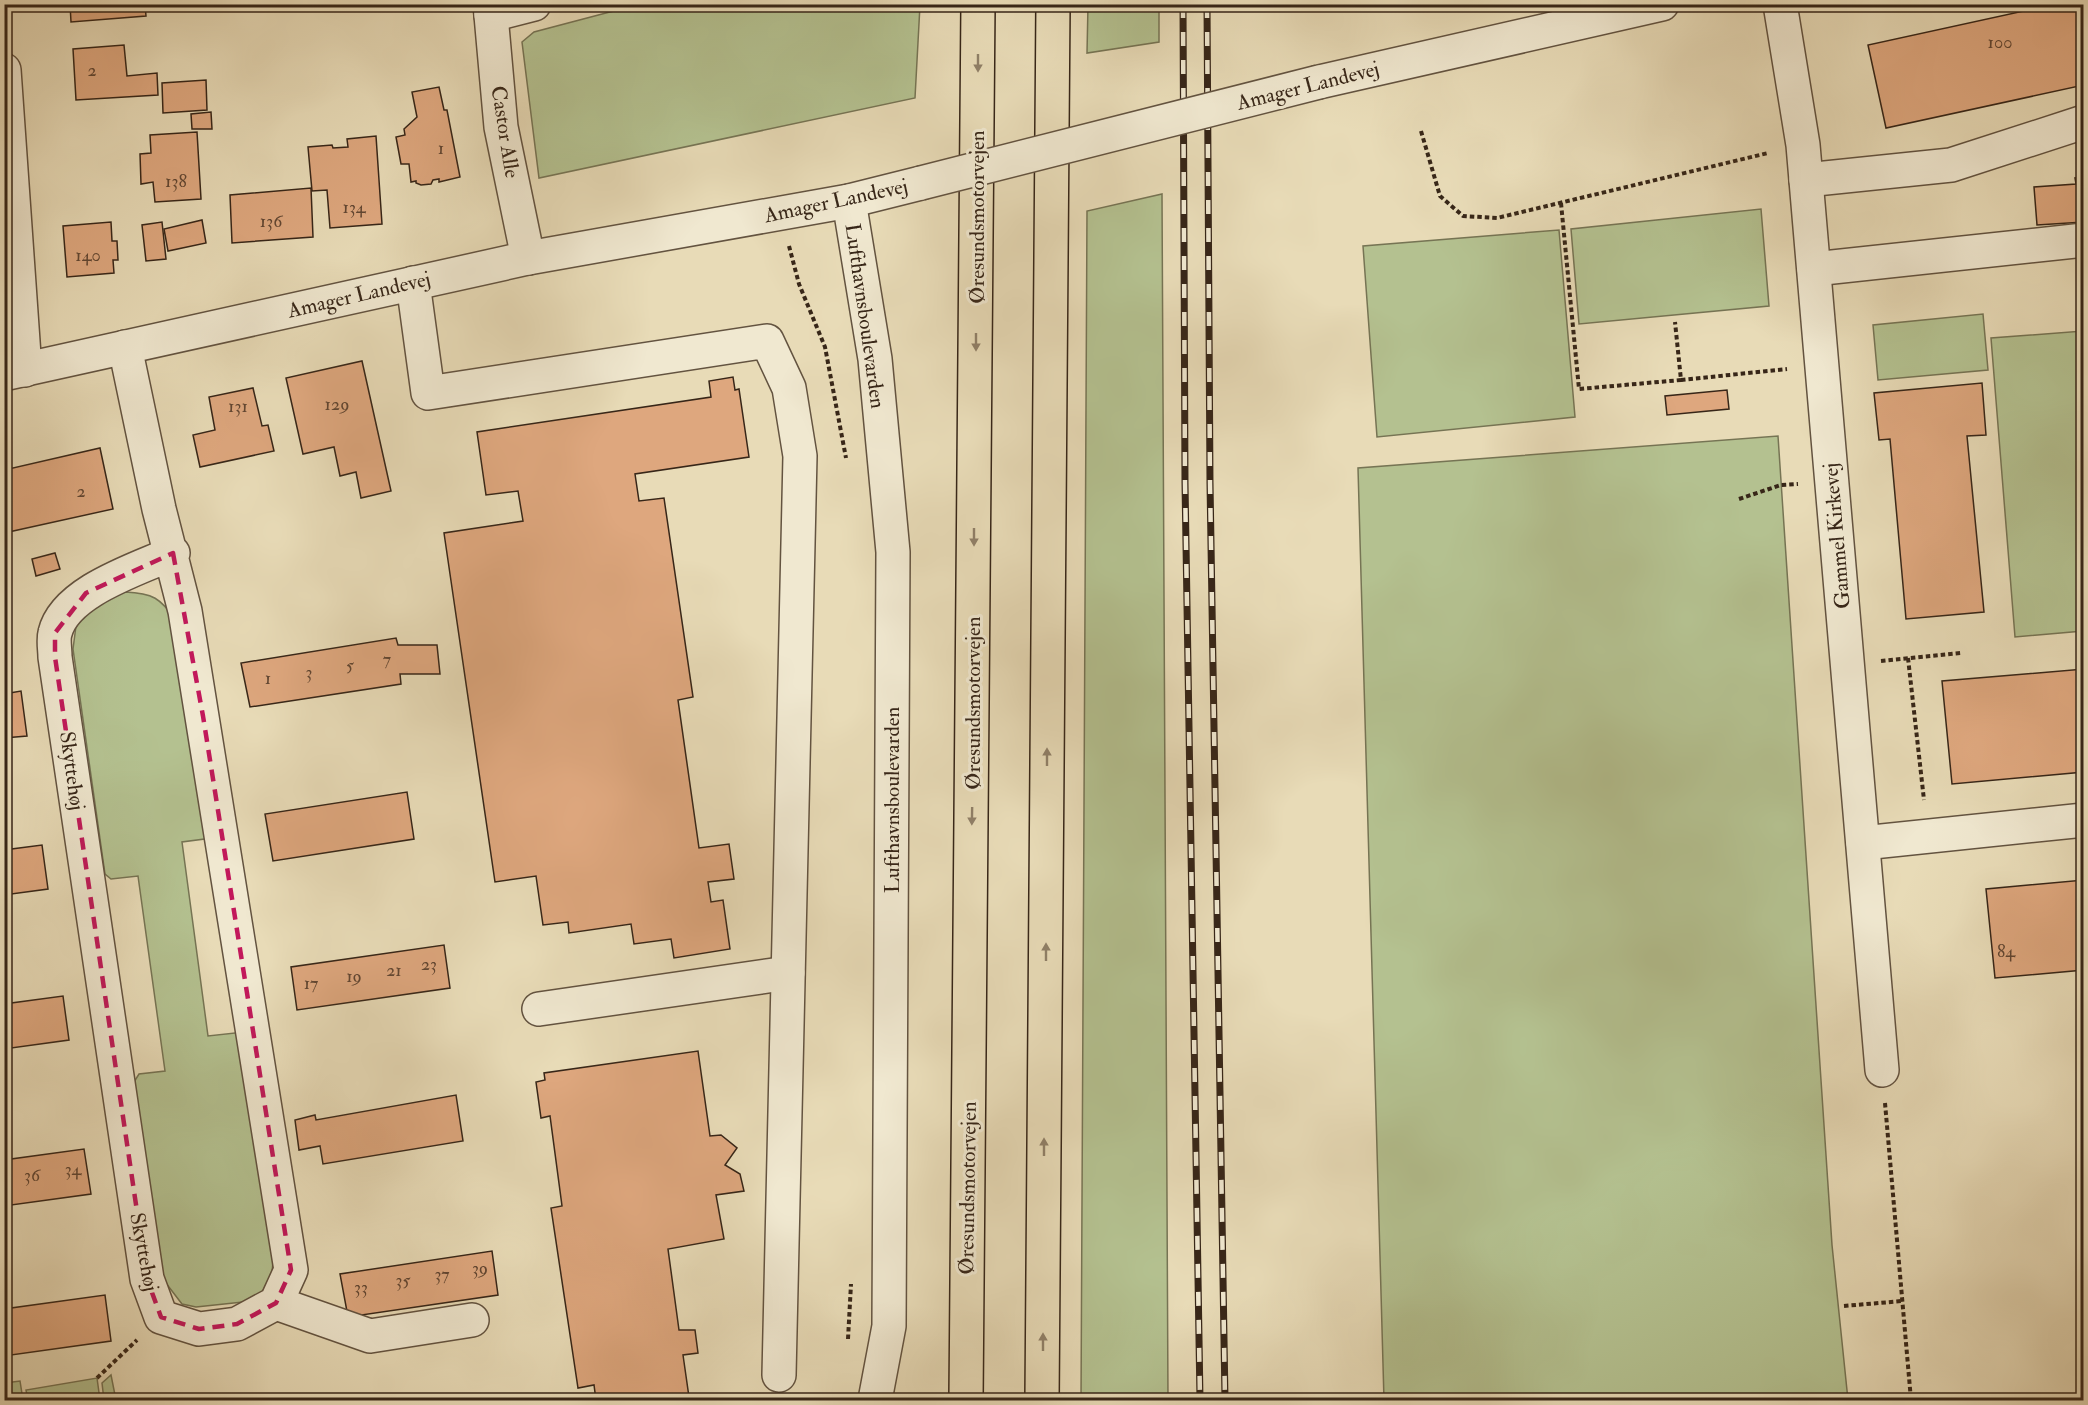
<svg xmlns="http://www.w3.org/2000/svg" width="2088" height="1405" font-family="'IM FELL Double Pica',serif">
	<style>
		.green { fill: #b4c190; stroke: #767454; stroke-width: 1.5 }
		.building { fill: #dea77e; stroke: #372618; stroke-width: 1.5 }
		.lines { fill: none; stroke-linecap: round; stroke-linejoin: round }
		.minor-casing { stroke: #635340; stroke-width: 36 }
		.highway-casing { stroke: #372618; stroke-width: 36 }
		.path { stroke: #372618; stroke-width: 4; stroke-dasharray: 4.5 3; stroke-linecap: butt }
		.minor { stroke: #f0e8d0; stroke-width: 33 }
		.highway { stroke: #e8dbb7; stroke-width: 33 }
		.rail-casing { stroke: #372618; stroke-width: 7 }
		.rail { stroke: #f0e8d0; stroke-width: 4.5; stroke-dasharray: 14; stroke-linecap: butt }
		.minor-bridge-casing { stroke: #635340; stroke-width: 36; stroke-linecap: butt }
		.minor-bridge { stroke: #f0e8d0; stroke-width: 33 }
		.oneway { fill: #908068 }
		.marked { fill: none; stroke: #c2185b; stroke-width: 4.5; stroke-dasharray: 12 8; stroke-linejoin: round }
		.labels { text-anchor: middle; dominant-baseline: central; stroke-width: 6; stroke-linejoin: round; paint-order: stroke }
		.number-label { font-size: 18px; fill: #614632 }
		.street-label { font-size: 21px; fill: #372618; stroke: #f0e8d0 }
	</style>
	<rect width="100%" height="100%" fill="#e8dbb7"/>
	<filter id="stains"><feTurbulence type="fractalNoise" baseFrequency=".00333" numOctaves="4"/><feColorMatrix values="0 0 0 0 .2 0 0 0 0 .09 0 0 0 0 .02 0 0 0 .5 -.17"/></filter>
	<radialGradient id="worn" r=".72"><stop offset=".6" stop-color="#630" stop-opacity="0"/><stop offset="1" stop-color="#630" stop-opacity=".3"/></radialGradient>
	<g class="green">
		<path d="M640,4L920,5L915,98L539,178L522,42L534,32Z"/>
		<path d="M1088,5H1159V42L1087,53Z"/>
		<path d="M1162,194L1168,1400H1081L1087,211Z"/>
		<path d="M1761,209L1769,306L1579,324L1571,229Z"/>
		<path d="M1559,230L1575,417L1377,437L1363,246Z"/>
		<path d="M1983,314L1988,370L1878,380L1873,325Z"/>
		<path d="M2083,331V631L2015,637L1991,338Z"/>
		<path d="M1778,436L1832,1245L1848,1400H1384L1358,468Z"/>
		<path d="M125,592C153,593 160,598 177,621L212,838L182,842L208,1036L244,1032L274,1247L272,1274L262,1292L243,1302L196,1307L182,1304L162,1278L134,1082L139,1074L165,1071L138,876L111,879L105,874L73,649L76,626L98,599Z"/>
		<path d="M111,1375L116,1400H104L102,1383Z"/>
		<path d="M97,1378L100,1400H28L26,1390Z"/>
		<path d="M20,1381L23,1400H5V1383Z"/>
	</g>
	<g class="building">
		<path d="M70,4H145L146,16L71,22Z"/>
		<path d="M2056,4H2084V85L1886,128L1868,45Z"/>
		<path d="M124,45L127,76L157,73L158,95L76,100L73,49Z"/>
		<path d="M206,80L207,110L163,113L162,83Z"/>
		<path d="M439,87L444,110H447L460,177L439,182V179L433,180L431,184L421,185L416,183V181L411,182L409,164H401L396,137L405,135L404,129L417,117L412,92Z"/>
		<path d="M211,112L212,129H192L191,114Z"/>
		<path d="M197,132L201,199L155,202L153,182L141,184L140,154L151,153L150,135Z"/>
		<path d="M376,136L382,224L330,228L327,190L312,191L308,147L332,145L333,148L348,147L347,139Z"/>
		<path d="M2084,177V222L2037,225L2034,187L2076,184L2075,178Z"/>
		<path d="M311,188L313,237L232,243L230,195Z"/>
		<path d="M202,220L206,243L168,251L164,229Z"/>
		<path d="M111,222L112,241H117L118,260H113L114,273L67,277L63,226Z"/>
		<path d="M162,222L166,259L146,261L142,225Z"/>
		<path d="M362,361L391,491L361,498L356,472L340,476L334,447L303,454L286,378Z"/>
		<path d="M733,377L735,390L739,389L749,457L635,474L639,501L664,498L693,697L678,700L699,848L729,844L734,879L708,882L711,902L723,900L730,949L674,958L671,939L634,944L631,924L569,933L568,922L543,925L536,876L495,882L444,533L523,521L518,491L486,495L477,432L711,397L709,381Z"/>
		<path d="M1982,383L1986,435L1967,436L1984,612L1906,619L1890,439L1879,440L1874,393Z"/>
		<path d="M253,388L262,426L268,425L274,451L200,467L193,435L215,430L209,397Z"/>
		<path d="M1727,390L1729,409L1667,415L1665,396Z"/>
		<path d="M100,448L113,509L4,533V470Z"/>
		<path d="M55,553L60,569L36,576L32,559Z"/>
		<path d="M396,638L398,645H437L440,674H400L401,684L250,707L241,663Z"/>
		<path d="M2084,669V772L1952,784L1942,681Z"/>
		<path d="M21,691L27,736L4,738V694Z"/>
		<path d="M407,792L414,839L273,861L265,814Z"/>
		<path d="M42,845L48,889L4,895V850Z"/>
		<path d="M2084,880V970L1995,978L1986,889Z"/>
		<path d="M444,945L450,988L297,1010L291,967Z"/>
		<path d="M63,996L69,1040L4,1049V1004Z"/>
		<path d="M698,1051L710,1136L721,1135L737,1148L725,1165L740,1174L744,1191L716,1195L724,1239L668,1249L679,1330H695L698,1353L683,1355L689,1397L660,1400H596L594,1385L578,1388L551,1208L562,1206L550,1116L541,1118L536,1082L545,1080L544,1073Z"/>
		<path d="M456,1095L463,1141L323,1164L320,1146L299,1150L295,1120L315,1115L316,1120Z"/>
		<path d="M84,1149L91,1194L4,1206V1160Z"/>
		<path d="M492,1251L498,1295L348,1317L340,1274Z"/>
		<path d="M105,1295L111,1341L4,1356V1309Z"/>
	</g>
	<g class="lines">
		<g class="minor-casing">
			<g id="minor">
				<path d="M490,4L501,127L528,258"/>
				<path d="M1780,4L1803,145L1882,1070"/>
				<path d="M491,15L534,4"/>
				<path d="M4,70L25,370"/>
				<path d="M1319,82L1662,4"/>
				<path d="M1806,180L1951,165L2084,122"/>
				<path d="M849,201L875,359L893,552L889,1326L875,1400"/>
				<path d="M1814,269L2084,240"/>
				<path d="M413,283L428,393L767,341L789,388L800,456L779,1375"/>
				<path d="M125,347L159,509L185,611L291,1270L276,1303L237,1324L199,1329L161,1317L147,1279L55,657C55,649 53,640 55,633C65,591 138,569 173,553"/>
				<path d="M4,374L528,258L849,201L921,183"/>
				<path d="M1863,843L2084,820"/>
				<path d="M539,1009L788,973"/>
				<path d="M276,1303L370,1336L472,1320"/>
			</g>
		</g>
		<g class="highway-casing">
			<g id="highway">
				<path d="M966,1400L978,4"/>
				<path d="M1042,1400L1053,4"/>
			</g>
		</g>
		<g class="path">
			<path d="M1421,131L1440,196L1463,216L1497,218L1768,153"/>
			<path d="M1561,203L1579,389L1681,380L1675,322"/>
			<path d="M789,246L799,284L825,347L846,458"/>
			<path d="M1681,380L1787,369"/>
			<path d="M1739,499L1781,485L1798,484"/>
			<path d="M1908,658L1924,800"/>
			<path d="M1881,661L1961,653"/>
			<path d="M1885,1103L1911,1400"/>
			<path d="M1844,1306L1902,1301"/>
			<path d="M848,1339L851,1284"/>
			<path d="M97,1378L137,1340"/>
		</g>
		<use href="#minor" class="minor"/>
		<use href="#highway" class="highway"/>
		<g class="rail-casing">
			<g id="rail">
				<path d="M1183,4L1185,483L1200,1400"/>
				<path d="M1207,4L1210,483L1225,1400"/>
			</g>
		</g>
		<use href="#rail" class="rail"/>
		<g class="minor-bridge-casing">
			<path id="minor-bridge" d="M921,183L1319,82"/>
		</g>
		<use href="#minor-bridge" class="minor-bridge"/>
	</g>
	<defs><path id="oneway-solid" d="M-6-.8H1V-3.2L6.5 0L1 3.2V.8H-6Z" transform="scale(1.5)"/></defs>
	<g class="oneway">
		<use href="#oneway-solid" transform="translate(978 63) rotate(90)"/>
		<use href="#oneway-solid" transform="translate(976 342) rotate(90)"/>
		<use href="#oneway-solid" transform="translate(974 537) rotate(90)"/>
		<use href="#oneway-solid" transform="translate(1047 757) rotate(-90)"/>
		<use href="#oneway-solid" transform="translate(972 816) rotate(91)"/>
		<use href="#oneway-solid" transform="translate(1046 952) rotate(-90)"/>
		<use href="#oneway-solid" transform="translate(1044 1147) rotate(-90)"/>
		<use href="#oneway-solid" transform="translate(1043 1342) rotate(-90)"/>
	</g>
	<path class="marked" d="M173,553L203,716L291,1270L276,1303L237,1324L199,1329L161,1317L147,1279L55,657V633L86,593Z"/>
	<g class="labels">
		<g class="number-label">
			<text x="2000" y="42">100</text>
			<text x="92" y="70">2</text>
			<text x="441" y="148">1</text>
			<text x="176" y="181">138</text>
			<text x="354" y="207">134</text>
			<text x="271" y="221">136</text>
			<text x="88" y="255">140</text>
			<text x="337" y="404">129</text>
			<text x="238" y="406">131</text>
			<text x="81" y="491">2</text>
			<text x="387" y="659">7</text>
			<text x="350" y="665">5</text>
			<text x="309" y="672">3</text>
			<text x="268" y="678">1</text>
			<text x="2006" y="951">84</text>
			<text x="429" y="964">23</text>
			<text x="394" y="970">21</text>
			<text x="354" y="976">19</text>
			<text x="311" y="983">17</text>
			<text x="73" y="1169">34</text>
			<text x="32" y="1175">36</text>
			<text x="480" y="1268">39</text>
			<text x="442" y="1274">37</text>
			<text x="403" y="1280">35</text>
			<text x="361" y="1287">33</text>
		</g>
		<g class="street-label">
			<text transform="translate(1308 86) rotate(-14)">Amager Landevej</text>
			<text transform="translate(505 132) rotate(81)">Castor Alle</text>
			<text transform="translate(836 201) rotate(-12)">Amager Landevej</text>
			<text transform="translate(977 217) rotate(-90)">Øresundsmotorvejen</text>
			<text transform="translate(359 295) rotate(-13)">Amager Landevej</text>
			<text transform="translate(865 316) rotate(82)">Lufthavnsboulevarden</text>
			<text transform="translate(1837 536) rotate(-95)">Gammel Kirkevej</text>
			<text transform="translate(973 703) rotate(-90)">Øresundsmotorvejen</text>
			<text transform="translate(72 771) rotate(82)">Skyttehøj</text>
			<text transform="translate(892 800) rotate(-90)">Lufthavnsboulevarden</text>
			<text transform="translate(968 1188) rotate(-89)">Øresundsmotorvejen</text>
			<text transform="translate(144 1252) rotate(79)">Skyttehøj</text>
		</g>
	</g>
	<rect width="2088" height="1405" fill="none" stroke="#e8dbb7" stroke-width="24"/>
	<rect x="6" y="6" width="2076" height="1393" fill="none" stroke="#372618" stroke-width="3"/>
	<rect x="12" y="12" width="2064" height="1381" fill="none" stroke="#372618" stroke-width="1.5"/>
	<rect width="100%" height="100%" filter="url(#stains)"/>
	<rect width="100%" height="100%" fill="url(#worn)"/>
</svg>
